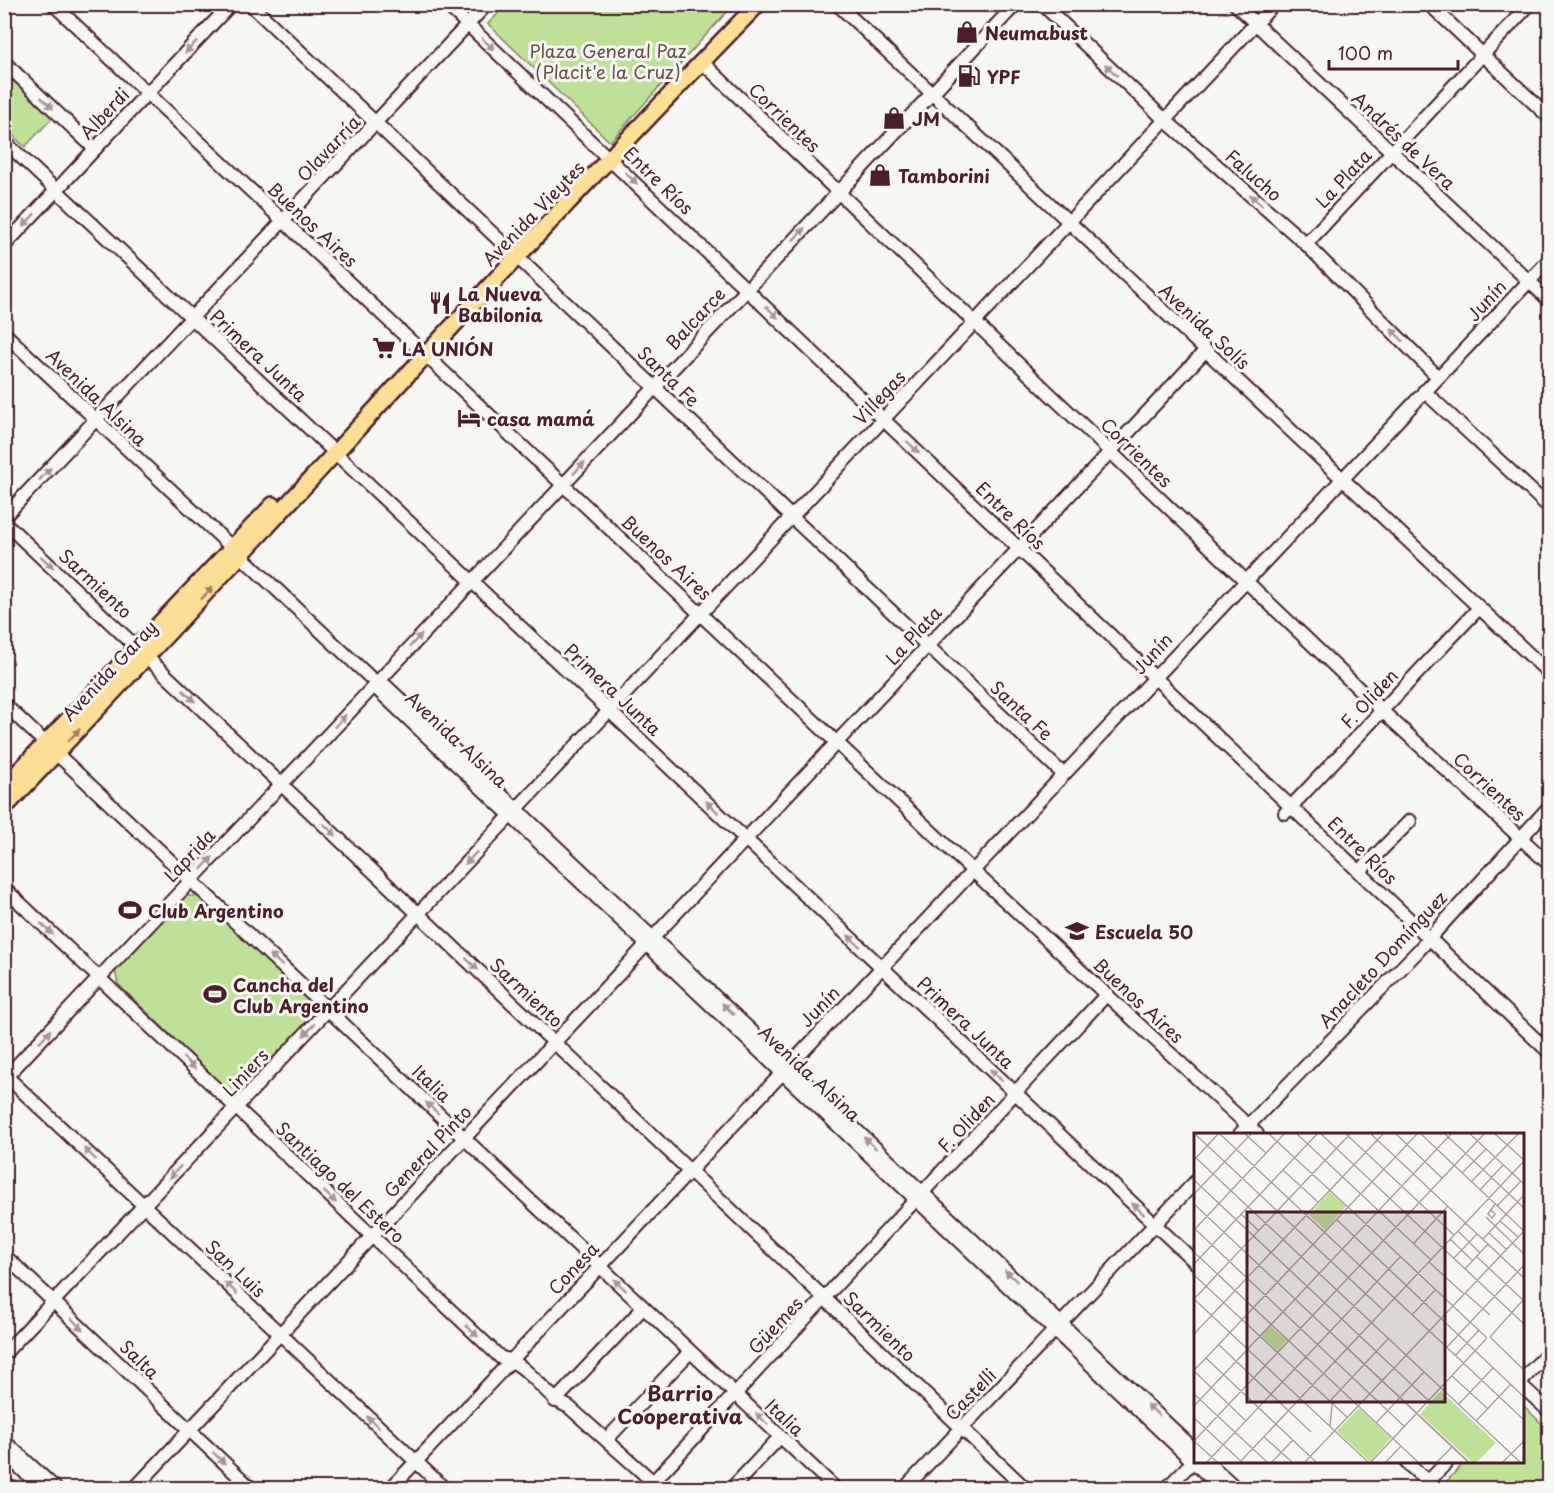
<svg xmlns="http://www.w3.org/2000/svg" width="1554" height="1493" font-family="'Playpen Sans',sans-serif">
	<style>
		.green { fill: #bfe099; stroke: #848062; stroke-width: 1.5 }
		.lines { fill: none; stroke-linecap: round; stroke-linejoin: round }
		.minor-casing { stroke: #4a1f2b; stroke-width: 16 }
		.major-casing { stroke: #4a1f2b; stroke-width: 20 }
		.minor { stroke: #f6f6f2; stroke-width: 12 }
		.major { stroke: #fdde96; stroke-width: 15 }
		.oneway { fill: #a99598 }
		.oneway2 { fill: #a47e60 }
		.labels { text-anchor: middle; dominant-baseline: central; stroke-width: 6; stroke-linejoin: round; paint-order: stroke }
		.poi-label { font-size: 18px; font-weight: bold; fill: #4a1f2b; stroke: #f6f6f2; text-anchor: start }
		.park-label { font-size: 18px; fill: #674f46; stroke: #f6f6f2 }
		.street-label { font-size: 18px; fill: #4a1f2b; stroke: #f6f6f2 }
		.neighbourhood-label { font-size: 20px; font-weight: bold; fill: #4a1f2b; stroke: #f6f6f2 }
		.inset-road { fill: none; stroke: #b1a0a2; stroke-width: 1.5 }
		.view { fill: #4a1f2b; fill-opacity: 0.15; stroke: #4a1f2b; stroke-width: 3 }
		.inset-edge { fill: none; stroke: #4a1f2b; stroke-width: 3 }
	</style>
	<rect width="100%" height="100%" fill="#f6f6f2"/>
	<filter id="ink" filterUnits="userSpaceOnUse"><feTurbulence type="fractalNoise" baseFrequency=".0167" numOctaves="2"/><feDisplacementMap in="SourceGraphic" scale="12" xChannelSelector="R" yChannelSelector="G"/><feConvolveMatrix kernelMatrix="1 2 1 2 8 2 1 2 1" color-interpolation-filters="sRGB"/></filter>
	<g filter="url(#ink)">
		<g class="green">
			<path d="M507,4H733V5L610,142L488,24Z"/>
			<path d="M4,71L54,116L25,147L5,128Z"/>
			<path d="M185,896H200L312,1004V1019L244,1092L230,1093L118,984L115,971Z"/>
			<path d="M1523,1405L1549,1431V1488H1440L1465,1462H1522Z"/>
		</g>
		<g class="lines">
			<g class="minor-casing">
				<g id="minor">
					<path d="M53,4L973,871L1257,1134"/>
					<path d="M250,4L1063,774"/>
					<path d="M446,4L1550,1053"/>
					<path d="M837,4L1550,674"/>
					<path d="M1042,4L1165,120L1306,244L1438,377"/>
					<path d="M1235,4L1550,301"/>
					<path d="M1429,4L1550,118"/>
					<path d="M4,62L95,149"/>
					<path d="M702,62L1381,710L1550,865"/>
					<path d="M4,141L1196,1263"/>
					<path d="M1306,244L1530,4"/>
					<path d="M4,246L231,4"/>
					<path d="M4,333L376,683"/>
					<path d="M1424,391L1550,508"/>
					<path d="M4,517L487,4"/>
					<path d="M4,522L1025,1488"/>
					<path d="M4,704L835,1488"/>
					<path d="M1285,813L1479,608"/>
					<path d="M1359,872L1410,821"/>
					<path d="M4,888L501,1358C528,1362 543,1396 569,1407L660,1488"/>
					<path d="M4,1074L444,1488"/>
					<path d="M4,1079L1016,4"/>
					<path d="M1240,1134L1417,952L1550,806"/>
					<path d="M4,1255L251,1488"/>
					<path d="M4,1354L1274,4"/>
					<path d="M1522,1380L1550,1351"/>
					<path d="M1522,1386L1550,1412"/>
					<path d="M555,1401L643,1308"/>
					<path d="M607,1439L690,1352"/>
					<path d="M4,1441L55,1488"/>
					<path d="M1196,1451L386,686L376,683L379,691L1221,1488"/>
					<path d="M4,1453L42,1488"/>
					<path d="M1207,1462L1236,1488"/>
					<path d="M1406,1462L1428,1482"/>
					<path d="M653,1482L1107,994"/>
					<path d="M135,1488L1205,351"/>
					<path d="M391,1488L1550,259"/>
					<path d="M732,1488L780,1437"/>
					<path d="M905,1488L1196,1181"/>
					<path d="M1167,1488L1196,1458"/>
					<path d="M1422,1488L1447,1462"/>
				</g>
			</g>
			<g class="major-casing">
				<g id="major">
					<path d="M4,787L273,505"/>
					<path d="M4,808C257,542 501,267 758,4"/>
				</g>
			</g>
			<use href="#minor" class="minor"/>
			<use href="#major" class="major"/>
		</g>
		<defs><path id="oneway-solid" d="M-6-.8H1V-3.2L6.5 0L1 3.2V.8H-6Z" transform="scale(1.5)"/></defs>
		<g class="oneway">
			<use href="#oneway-solid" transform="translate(488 44) rotate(43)"/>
			<use href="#oneway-solid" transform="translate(191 47) rotate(133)"/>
			<use href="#oneway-solid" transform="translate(1111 70) rotate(-137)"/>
			<use href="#oneway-solid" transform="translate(47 103) rotate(44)"/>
			<use href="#oneway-solid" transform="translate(631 178) rotate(44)"/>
			<use href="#oneway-solid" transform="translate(1256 200) rotate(-139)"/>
			<use href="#oneway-solid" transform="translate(29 220) rotate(133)"/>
			<use href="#oneway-solid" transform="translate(799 234) rotate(-47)"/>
			<use href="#oneway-solid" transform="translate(772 312) rotate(44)"/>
			<use href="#oneway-solid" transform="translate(1397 335) rotate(-135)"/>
			<use href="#oneway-solid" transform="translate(913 447) rotate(44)"/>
			<use href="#oneway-solid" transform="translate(579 468) rotate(-47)"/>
			<use href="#oneway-solid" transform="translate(45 474) rotate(-47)"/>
			<use href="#oneway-solid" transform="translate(47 562) rotate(43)"/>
			<use href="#oneway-solid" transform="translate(416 640) rotate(-47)"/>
			<use href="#oneway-solid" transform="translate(189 696) rotate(43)"/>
			<use href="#oneway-solid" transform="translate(340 721) rotate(-47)"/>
			<use href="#oneway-solid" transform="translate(712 807) rotate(-137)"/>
			<use href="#oneway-solid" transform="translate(330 830) rotate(44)"/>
			<use href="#oneway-solid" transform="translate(471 858) rotate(133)"/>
			<use href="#oneway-solid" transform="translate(207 863) rotate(-47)"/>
			<use href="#oneway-solid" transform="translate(47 929) rotate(43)"/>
			<use href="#oneway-solid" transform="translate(854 941) rotate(-137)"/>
			<use href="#oneway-solid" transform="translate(276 960) rotate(-137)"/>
			<use href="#oneway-solid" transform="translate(472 964) rotate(43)"/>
			<use href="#oneway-solid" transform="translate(728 1009) rotate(-137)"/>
			<use href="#oneway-solid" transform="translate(309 1030) rotate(133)"/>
			<use href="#oneway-solid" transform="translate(45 1036) rotate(-47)"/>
			<use href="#oneway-solid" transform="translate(189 1063) rotate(43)"/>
			<use href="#oneway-solid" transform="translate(996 1075) rotate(-137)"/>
			<use href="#oneway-solid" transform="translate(432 1108) rotate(-137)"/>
			<use href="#oneway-solid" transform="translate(870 1143) rotate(-137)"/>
			<use href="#oneway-solid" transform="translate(90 1154) rotate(-137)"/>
			<use href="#oneway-solid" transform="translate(175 1172) rotate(133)"/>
			<use href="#oneway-solid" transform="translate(330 1197) rotate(43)"/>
			<use href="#oneway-solid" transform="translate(1138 1209) rotate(-137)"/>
			<use href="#oneway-solid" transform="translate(1011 1276) rotate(-137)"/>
			<use href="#oneway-solid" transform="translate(620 1285) rotate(-137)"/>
			<use href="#oneway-solid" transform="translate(231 1288) rotate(-137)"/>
			<use href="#oneway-solid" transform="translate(77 1324) rotate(44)"/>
			<use href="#oneway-solid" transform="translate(472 1331) rotate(43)"/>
			<use href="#oneway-solid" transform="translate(1153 1410) rotate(-137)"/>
			<use href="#oneway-solid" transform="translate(762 1419) rotate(-136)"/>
			<use href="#oneway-solid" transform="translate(373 1422) rotate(-137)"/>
			<use href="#oneway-solid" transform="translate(219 1458) rotate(44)"/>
		</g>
		<g class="oneway2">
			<use href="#oneway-solid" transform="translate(207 593) rotate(-47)"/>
			<use href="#oneway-solid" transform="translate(74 735) rotate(-47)"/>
		</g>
	</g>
	<defs>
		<g id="shop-bare" transform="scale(1.8)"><path d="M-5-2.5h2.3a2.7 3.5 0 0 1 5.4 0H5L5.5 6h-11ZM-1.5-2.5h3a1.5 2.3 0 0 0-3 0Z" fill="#4a1f2b" stroke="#f6f6f2" stroke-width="2.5" paint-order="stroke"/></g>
		<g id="fuel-bare" transform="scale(1.8)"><path d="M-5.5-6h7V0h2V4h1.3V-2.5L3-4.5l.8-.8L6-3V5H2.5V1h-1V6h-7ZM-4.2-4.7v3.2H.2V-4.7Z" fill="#4a1f2b" stroke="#f6f6f2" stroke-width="2.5" paint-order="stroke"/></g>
		<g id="restaurant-bare" transform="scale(1.8)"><path d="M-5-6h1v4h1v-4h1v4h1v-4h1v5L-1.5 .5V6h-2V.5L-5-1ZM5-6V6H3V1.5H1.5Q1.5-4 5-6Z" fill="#4a1f2b" stroke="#f6f6f2" stroke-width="2.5" paint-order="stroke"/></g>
		<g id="supermarket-bare" transform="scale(1.8)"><path d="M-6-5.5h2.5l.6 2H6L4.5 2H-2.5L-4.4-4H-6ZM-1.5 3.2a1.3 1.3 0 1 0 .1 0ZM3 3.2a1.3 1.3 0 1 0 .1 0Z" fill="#4a1f2b" stroke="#f6f6f2" stroke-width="2.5" paint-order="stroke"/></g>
		<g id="hotel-bare" transform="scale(1.8)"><path d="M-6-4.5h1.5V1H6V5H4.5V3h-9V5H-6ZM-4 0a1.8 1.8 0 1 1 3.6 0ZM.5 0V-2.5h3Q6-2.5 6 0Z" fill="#4a1f2b" stroke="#f6f6f2" stroke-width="2.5" paint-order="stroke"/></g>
		<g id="stadium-bare" transform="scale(1.8)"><path d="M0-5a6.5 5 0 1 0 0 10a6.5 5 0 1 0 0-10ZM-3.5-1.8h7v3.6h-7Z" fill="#4a1f2b" stroke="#f6f6f2" stroke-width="2.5" paint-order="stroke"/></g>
		<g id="school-bare" transform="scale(1.8)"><path d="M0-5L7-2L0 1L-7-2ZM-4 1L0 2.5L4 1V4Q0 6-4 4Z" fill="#4a1f2b" stroke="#f6f6f2" stroke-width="2.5" paint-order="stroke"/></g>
	</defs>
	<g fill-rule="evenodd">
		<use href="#shop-bare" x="967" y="32"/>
		<use href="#fuel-bare" x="969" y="76"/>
		<use href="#shop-bare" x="894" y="118"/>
		<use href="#shop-bare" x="880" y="175"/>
		<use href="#restaurant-bare" x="440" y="303"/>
		<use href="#supermarket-bare" x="384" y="348"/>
		<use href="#hotel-bare" x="469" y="418"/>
		<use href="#stadium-bare" x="130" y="910"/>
		<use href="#school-bare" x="1077" y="931"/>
		<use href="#stadium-bare" x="215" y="994"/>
	</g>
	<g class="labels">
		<g class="poi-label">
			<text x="985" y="32">Neumabust</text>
			<text x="987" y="76">YPF</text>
			<text x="912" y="118">JM</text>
			<text x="898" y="175">Tamborini</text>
			<text x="458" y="293">La Nueva<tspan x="458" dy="21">Babilonia</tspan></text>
			<text x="402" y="348">LA UNIÓN</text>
			<text x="487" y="418">casa mamá</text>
			<text x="148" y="910">Club Argentino</text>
			<text x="1095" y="931">Escuela 50</text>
			<text x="233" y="984">Cancha del<tspan x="233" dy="21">Club Argentino</tspan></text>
		</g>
		<g class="park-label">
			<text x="608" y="50">Plaza General Paz<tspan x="608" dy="21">(Placit'e la Cruz)</tspan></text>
		</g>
		<g class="street-label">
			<text transform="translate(104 113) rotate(-47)">Alberdi</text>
			<text transform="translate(785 117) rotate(44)">Corrientes</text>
			<text transform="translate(1404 140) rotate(43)">Andrés de Vera</text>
			<text transform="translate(328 148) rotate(-47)">Olavarría</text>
			<text transform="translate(1254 175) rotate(41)">Falucho</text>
			<text transform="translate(1343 178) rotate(-47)">La Plata</text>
			<text transform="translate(659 180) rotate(44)">Entre Ríos</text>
			<text transform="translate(533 213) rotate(-46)">Avenida Vieytes</text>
			<text transform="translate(313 224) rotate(43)">Buenos Aires</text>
			<text transform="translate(1486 300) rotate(-47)">Junín</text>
			<text transform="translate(695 318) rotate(-47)">Balcarce</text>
			<text transform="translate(1205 326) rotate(43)">Avenida Solís</text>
			<text transform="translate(259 355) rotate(43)">Primera Junta</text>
			<text transform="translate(669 376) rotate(44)">Santa Fe</text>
			<text transform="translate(97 397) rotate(44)">Avenida Alsina</text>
			<text transform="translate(879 397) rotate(-47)">Villegas</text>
			<text transform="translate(1137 452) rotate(44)">Corrientes</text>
			<text transform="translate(1011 515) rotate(44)">Entre Ríos</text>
			<text transform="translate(667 557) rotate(43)">Buenos Aires</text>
			<text transform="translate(96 583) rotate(43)">Sarmiento</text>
			<text transform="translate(913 635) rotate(-47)">La Plata</text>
			<text transform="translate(1152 653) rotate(-47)">Junín</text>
			<text transform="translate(109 670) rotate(-47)">Avenida Garay</text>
			<text transform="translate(613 689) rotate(43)">Primera Junta</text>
			<text transform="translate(1369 698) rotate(-47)">F. Oliden</text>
			<text transform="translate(1022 710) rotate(43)">Santa Fe</text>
			<text transform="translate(457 739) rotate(43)">Avenida Alsina</text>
			<text transform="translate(1490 786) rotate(43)">Corrientes</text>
			<text transform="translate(1363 850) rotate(44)">Entre Ríos</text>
			<text transform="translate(189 855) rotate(-47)">Laprida</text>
			<text transform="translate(1382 959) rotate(-47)">Anacleto Domínguez</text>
			<text transform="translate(527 992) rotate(43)">Sarmiento</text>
			<text transform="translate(1139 1000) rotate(43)">Buenos Aires</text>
			<text transform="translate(819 1006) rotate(-46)">Junín</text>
			<text transform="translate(966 1022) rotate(43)">Primera Junta</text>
			<text transform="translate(245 1072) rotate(-47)">Liniers</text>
			<text transform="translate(810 1073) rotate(43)">Avenida Alsina</text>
			<text transform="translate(432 1083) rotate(43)">Italia</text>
			<text transform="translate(966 1122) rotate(-47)">F. Oliden</text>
			<text transform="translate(427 1151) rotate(-47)">General Pinto</text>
			<text transform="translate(341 1182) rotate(43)">Santiago del Estero</text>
			<text transform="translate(236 1268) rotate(43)">San Luis</text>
			<text transform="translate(573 1268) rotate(-47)">Conesa</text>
			<text transform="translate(775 1325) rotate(-47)">Güemes</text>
			<text transform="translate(880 1326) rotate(44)">Sarmiento</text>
			<text transform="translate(140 1359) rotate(44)">Salta</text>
			<text transform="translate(970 1394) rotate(-46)">Castelli</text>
			<text transform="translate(785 1417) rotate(43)">Italia</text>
		</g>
		<g class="neighbourhood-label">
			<text x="680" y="1393">Barrio<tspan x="680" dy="23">Cooperativa</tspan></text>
		</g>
	</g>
	<g transform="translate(1194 1133)">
		<rect width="330" height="330" fill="#f6f6f2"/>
		<path d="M136,59L152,73L131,97L115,82ZM76,193L93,207L84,218L67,203ZM247,258L302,310L283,329H278L226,281ZM165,275L197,305L176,329L143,298Z" fill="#bfe099"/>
		<path class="inset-road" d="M1,1L189,177M26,1L330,287M51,1L72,20M75,1L156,76M103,1L237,127M127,1L330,191M152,1L260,102M177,1L330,145M202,1L248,45M227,1L330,98M251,1L330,75M276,1L330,51M301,1L330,27M0,23L326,329M1,26L24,1M89,37L124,69M268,40L292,16M0,47L235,268M277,49L324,1M286,57L309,32M0,61L57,1M0,71L101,166M303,73L327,48M156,76L293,205M297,77L301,81L298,85L294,81L301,71M47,81L65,98M143,87L330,264M306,88L324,104M298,90L292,84L330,121M0,95L211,294M1,96L90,1M264,98L286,120M295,100L312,116M256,106L279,128M289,106L330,62M220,110L254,73M0,119L224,329M283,124L329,167M260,125L283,101M235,129L270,161M0,131L123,1M271,136L294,111M0,142L154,285M271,160L296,182M0,166L174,329M0,166L156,1M218,182L242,156M0,201L189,1M296,204L329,167M296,204L330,237M24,211L117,299M252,215L330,132M261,223L285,197M12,225L223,1M0,237L12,225L122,329M0,238L52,288M258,243L294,276M0,261L73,329M136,268L194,206M264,272L299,235M0,273L257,1M0,285L48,329M282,288L317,251M182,290L230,239M136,294L138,271M70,304L98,329M0,308L290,1M0,308L23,329M13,329L207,123M46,329L330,28M78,329L99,307M111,329L330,98M177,329L293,205M192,329L207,313M243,329L258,314M274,329L101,166L275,329M309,329L330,308"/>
		<path class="view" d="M53,79H251V269H53Z"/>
		<rect width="330" height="330" class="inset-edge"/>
	</g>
	<rect width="1554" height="1493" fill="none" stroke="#f6f6f2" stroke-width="24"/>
	<rect x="12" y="12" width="1530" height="1469" fill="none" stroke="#4a1f2b" stroke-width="2" filter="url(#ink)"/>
	<path d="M1329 60v9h129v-9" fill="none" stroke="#4a1f2b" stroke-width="3"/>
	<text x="1338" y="60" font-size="18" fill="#4a1f2b" stroke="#f6f6f2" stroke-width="4.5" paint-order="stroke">100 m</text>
</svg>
